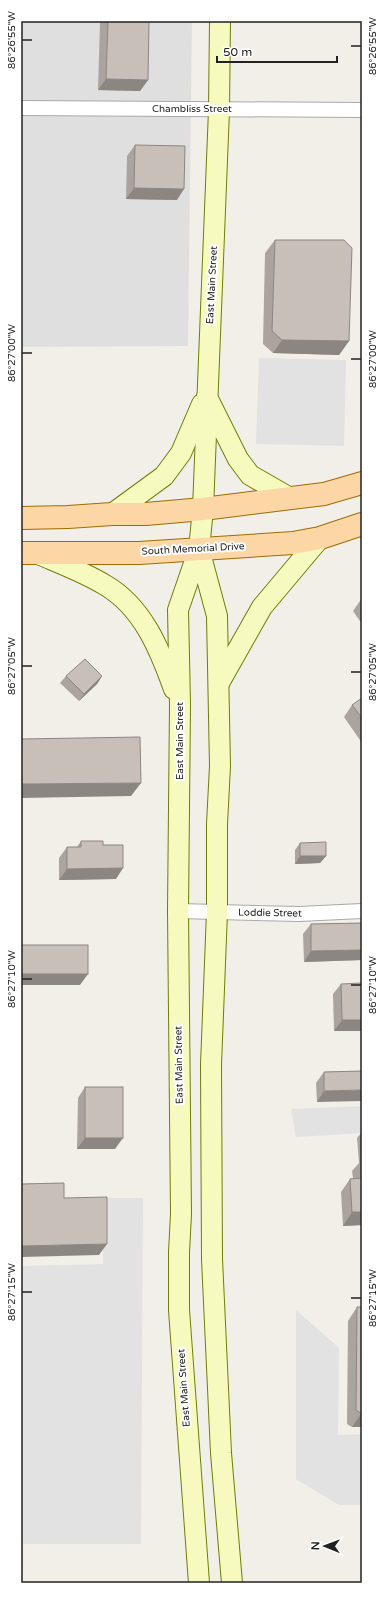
<svg xmlns="http://www.w3.org/2000/svg" width="383" height="1604" font-family="'Varela Round',sans-serif">
	<style>
		.residential { fill: #e0dfdf }
		.parking { fill: #e2e2e2 }
		.lines { fill: none; stroke-linecap: round; stroke-linejoin: round }
		.street-casing { stroke: #a9a9a9; stroke-width: 16 }
		.secondary-casing { stroke: #707d05; stroke-width: 22 }
		.primary-casing { stroke: #a06b00; stroke-width: 24 }
		.street { stroke: #fff; stroke-width: 14 }
		.secondary { stroke: #f7fabf; stroke-width: 20 }
		.primary { stroke: #fcd6a4; stroke-width: 22 }
		.wall { fill: #aba49e }
		.shaded-wall { fill: #8b8681 }
		.building { fill: #c7bfb8; stroke: #8b8681 }
		.ticks { fill: none; stroke: #222; stroke-width: 1.5 }
		.labels { text-anchor: middle; dominant-baseline: central; stroke-width: 4; stroke-linejoin: round; paint-order: stroke }
		.street-label { font-size: 10px; fill: #222; stroke: #fff }
		.neatline { fill: none; stroke: #222; stroke-width: 1.5 }
		.ticks-label { font-size: 10px; text-anchor: middle; fill: #222 }
	</style>
	<rect width="100%" height="100%" fill="#f2efe9"/>
	<path class="residential" d="M21,21H192L188,346L21,347Z"/>
	<g class="parking">
		<path d="M259,358L346,360L344,446L256,444Z"/>
		<path d="M362,1106V1133L296,1137L291,1109Z"/>
		<path d="M104,1198H143L141,1544H21V1266L103,1264Z"/>
		<path d="M296,1310L339,1348L338,1435L362,1434V1505H339L296,1479Z"/>
	</g>
	<g class="lines">
		<g class="street-casing">
			<g id="street">
				<path d="M21,108L362,110"/>
				<path d="M178,911L299,914L362,911"/>
			</g>
		</g>
		<g class="secondary-casing">
			<g id="secondary">
				<path d="M207,397L238,459L250,475L290,498"/>
				<path d="M112,514L164,476L181,453L202,404"/>
				<path d="M199,549L217,616L220,766L217,824V912L211,1065L212,1259L221,1453L232,1583"/>
				<path d="M36,553C59,563 84,572 105,585C143,607 160,650 174,689"/>
				<path d="M219,683L262,607L320,538"/>
				<path d="M199,1583L179,1310V1252L181,1214L178,911L180,705L178,610L199,549L203,509L219,110L220,21"/>
			</g>
		</g>
		<g class="primary-casing">
			<g id="primary">
				<path d="M21,518L68,517L112,514H146L203,509L324,494L362,483"/>
				<path d="M21,553H139L293,543L320,538L362,524"/>
			</g>
		</g>
		<use href="#street" class="street"/>
		<use href="#secondary" class="secondary"/>
		<use href="#primary" class="primary"/>
	</g>
	<g class="wall">
		<path d="M101,21H108L148,80L140,91L98,90L100,23Z"/>
		<path d="M135,145L177,200L126,199L127,156Z"/>
		<path d="M275,240L349,341L339,355L273,353L263,344L265,253Z"/>
		<path d="M362,598V624L353,611Z"/>
		<path d="M66,676H102L97,684L79,701L60,683Z"/>
		<path d="M362,698V743L344,717L352,705Z"/>
		<path d="M81,841L103,845L116,879L59,880V858L67,847H77Z"/>
		<path d="M300,843L326,856L320,863L295,864V850Z"/>
		<path d="M362,923V960L304,962L303,934L311,924Z"/>
		<path d="M341,984L362,1031H334L333,994Z"/>
		<path d="M362,1071L317,1102L316,1083L324,1072Z"/>
		<path d="M85,1087L115,1149H77L78,1098Z"/>
		<path d="M362,1132V1225L343,1226L341,1192L350,1179L353,1178L352,1171L359,1163L357,1138Z"/>
		<path d="M357,1307H362V1427H352L347,1424L348,1321Z"/>
	</g>
	<g class="shaded-wall">
		<path d="M106,79L148,80L140,91L98,90Z"/>
		<path d="M134,188L184,189L177,200L126,199Z"/>
		<path d="M282,340L349,341L339,355L273,353Z"/>
		<path d="M102,676L97,684L79,701L84,694Z"/>
		<path d="M141,783L131,796L21,798V784Z"/>
		<path d="M300,856H326L320,863L295,864Z"/>
		<path d="M123,868L116,879L59,880L67,869Z"/>
		<path d="M362,950V960L304,962L311,951Z"/>
		<path d="M21,974H88L80,985H21Z"/>
		<path d="M342,1020H362V1031H334Z"/>
		<path d="M362,1090V1101L317,1102L324,1091Z"/>
		<path d="M85,1138H123L115,1149H77Z"/>
		<path d="M352,1212H362V1225L343,1226Z"/>
		<path d="M107,1244L99,1255L21,1257V1246Z"/>
		<path d="M361,1414H362V1427H352Z"/>
	</g>
	<g class="building">
		<path d="M108,21H149L148,80L106,79Z"/>
		<path d="M135,145L185,146L184,189L134,188Z"/>
		<path d="M275,240H344L352,248L349,341L282,340L272,331Z"/>
		<path d="M85,659L102,676L84,694L66,676Z"/>
		<path d="M362,698V718L352,705Z"/>
		<path d="M21,736V739L140,737L141,783L21,784Z"/>
		<path d="M81,841H103V845H123V868L67,869V847H81Z"/>
		<path d="M326,842V856H300V843Z"/>
		<path d="M362,923V950L311,951V924Z"/>
		<rect x="21" y="945" width="67" height="29"/>
		<path d="M362,983V1020H342L341,984Z"/>
		<path d="M362,1071V1090L324,1091V1072Z"/>
		<rect x="85" y="1087" width="38" height="51"/>
		<path d="M21,1170V1184L64,1183V1198L107,1197V1244L21,1246Z"/>
		<path d="M362,1178V1212H352L350,1179Z"/>
		<path d="M357,1307H362V1414L356,1410Z"/>
	</g>
	<path class="ticks" d="M22,40H32M351,46H361M22,353H32M351,359H361M22,666H32M351,672H361M22,979H32M351,985H361M22,1292H32M351,1298H361"/>
	<g class="labels">
		<g class="street-label">
			<text x="192" y="109">Chambliss Street</text>
			<text transform="translate(212 285) rotate(-87)">East Main Street</text>
			<text transform="translate(193 549) rotate(-3)">South Memorial Drive</text>
			<text transform="translate(180 741) rotate(-90)">East Main Street</text>
			<text transform="translate(270 913) rotate(1)">Loddie Street</text>
			<text transform="translate(179 1065) rotate(-91)">East Main Street</text>
			<text transform="translate(184 1388) rotate(-94)">East Main Street</text>
		</g>
	</g>
	<rect width="383" height="1604" fill="none" stroke="#ffffff" stroke-width="44"/>
	<g transform="translate(325 1546) rotate(271)" stroke="#ffffff" stroke-width="3" paint-order="stroke">
	<path d="M0-3L7 15L0 10L-7 15Z" fill="#222222"/>
	<text y="-6" font-size="11" font-weight="bold" text-anchor="middle" fill="#222222">N</text>
	</g>
	<path d="M217 56v6h120v-6" fill="none" stroke="#222222" stroke-width="2"/>
	<text x="223" y="56" font-size="12" fill="#222222" stroke="#ffffff" stroke-width="3" paint-order="stroke">50 m</text>
	<rect x="22" y="22" width="339" height="1560" class="neatline"/>
	<g class="ticks-label">
		<text transform="translate(11 40) rotate(-90)" y="4">86°26'55"W</text>
		<text transform="translate(372 46) rotate(-90)" y="4">86°26'55"W</text>
		<text transform="translate(11 353) rotate(-90)" y="4">86°27'00"W</text>
		<text transform="translate(372 359) rotate(-90)" y="4">86°27'00"W</text>
		<text transform="translate(11 666) rotate(-90)" y="4">86°27'05"W</text>
		<text transform="translate(372 672) rotate(-90)" y="4">86°27'05"W</text>
		<text transform="translate(11 979) rotate(-90)" y="4">86°27'10"W</text>
		<text transform="translate(372 985) rotate(-90)" y="4">86°27'10"W</text>
		<text transform="translate(11 1292) rotate(-90)" y="4">86°27'15"W</text>
		<text transform="translate(372 1298) rotate(-90)" y="4">86°27'15"W</text>
	</g>
</svg>
